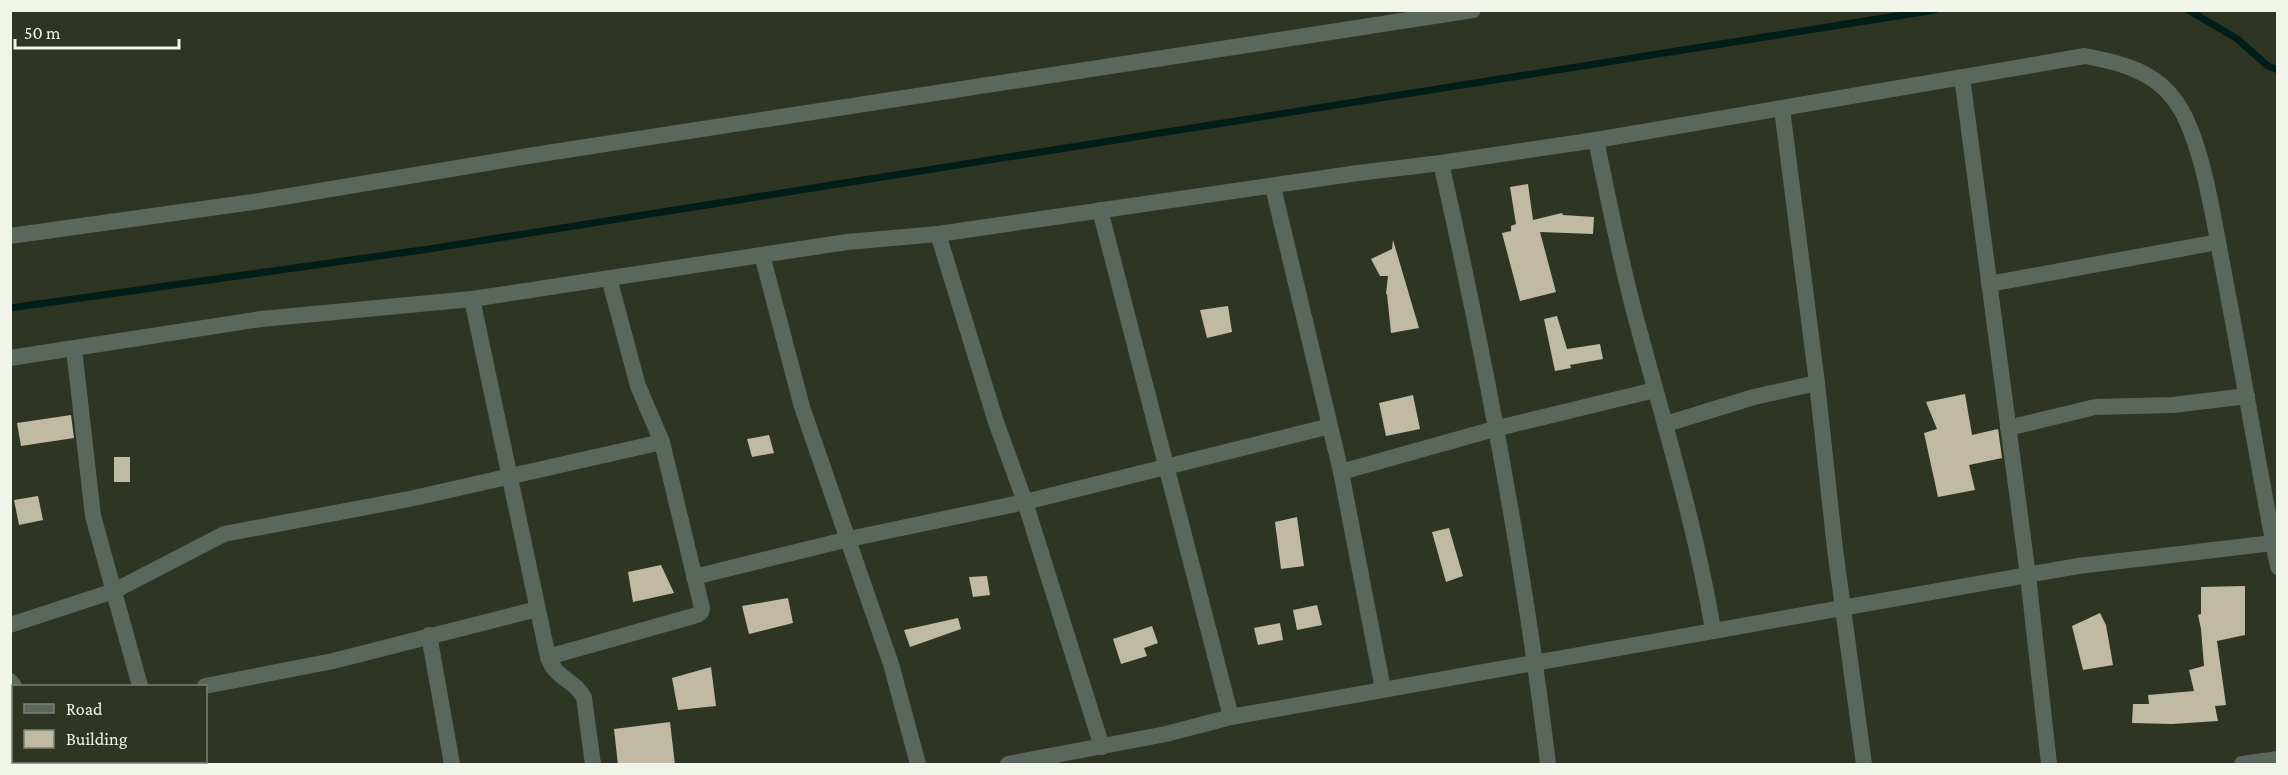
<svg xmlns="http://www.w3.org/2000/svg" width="2288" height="775" font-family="'Crimson Pro',serif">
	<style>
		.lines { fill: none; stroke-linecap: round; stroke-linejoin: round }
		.stream { stroke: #001d19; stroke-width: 7 }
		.building { fill: #c0b9a3 }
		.minor { stroke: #5a675d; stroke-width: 16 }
	</style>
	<rect width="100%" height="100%" fill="#2f3523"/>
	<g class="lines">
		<g class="stream">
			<path d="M2188,10L2236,38L2268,66L2278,70"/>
			<path d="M10,308L429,249L1935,10"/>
		</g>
	</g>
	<g class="building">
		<path d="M1528,184L1533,220L1562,213L1563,215L1594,217L1593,234L1540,232L1556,292L1520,301L1502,233L1511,231V226L1516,224L1510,187Z"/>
		<path d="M1393,240L1419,328L1391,333L1387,294H1386L1388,276H1380L1371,259L1392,249Z"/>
		<path d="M1228,306L1232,332L1207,338L1200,310Z"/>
		<path d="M1557,316L1567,349L1600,344L1603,359L1570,365L1571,368L1555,371L1544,319Z"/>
		<path d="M1965,394L1972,435L1998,429L2002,458L1969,465L1975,490L1938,497L1924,433L1937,429L1926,402Z"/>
		<path d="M1413,395L1420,429L1386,436L1379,403Z"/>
		<path d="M71,415L74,438L21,446L17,423Z"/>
		<path d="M769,435L774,453L752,457L747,439Z"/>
		<rect x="114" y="457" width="16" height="25"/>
		<path d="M38,496L43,520L19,525L14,500Z"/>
		<path d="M1297,517L1304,566L1281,569L1275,522Z"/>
		<path d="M1449,528L1463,576L1446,582L1432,532Z"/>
		<path d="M661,565L674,593L633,602L628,572Z"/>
		<path d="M987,576L990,595L973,597L969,577Z"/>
		<path d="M2245,586V635L2217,641L2226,705L2215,706L2218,721L2172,724L2132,723L2133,704H2149L2148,695L2194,691L2189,670L2204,666L2201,629L2198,615L2201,614V587Z"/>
		<path d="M788,598L793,623L749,634L742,606Z"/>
		<path d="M1317,605L1322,625L1297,630L1293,610Z"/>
		<path d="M2100,613L2106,625L2113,665L2083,670L2072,626Z"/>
		<path d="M958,618L961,629L910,647L904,630Z"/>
		<path d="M1280,623L1283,640L1258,645L1254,628Z"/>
		<path d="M1152,626L1158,643L1144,648L1147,656L1121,664L1113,639Z"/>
		<path d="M711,667L716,706L678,710L672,678Z"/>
		<path d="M670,722L675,765H618L614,729Z"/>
	</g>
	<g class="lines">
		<g class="minor">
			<path d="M1962,77L2028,576L2049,764"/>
			<path d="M1782,109L1817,383L1835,549L1864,764"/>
			<path d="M1596,140C1609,202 1621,265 1638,326C1665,427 1696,527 1713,630"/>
			<path d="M1441,163C1486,362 1524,562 1548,764"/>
			<path d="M1273,187L1341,472L1383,689"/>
			<path d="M1100,210L1231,717"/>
			<path d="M938,234L996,422L1025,502L1102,747"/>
			<path d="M10,236L253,202L534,155L1473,10"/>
			<path d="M762,255L802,407L891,664L918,764"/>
			<path d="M1989,284L2218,242"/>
			<path d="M472,299L548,657C556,680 575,679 584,698L593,764"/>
			<path d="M74,349L93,516L140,686"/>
			<path d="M10,358L261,319L472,299L847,242L938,234L1358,173L1441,163L1596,140L2085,56C2117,62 2152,70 2173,98C2200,130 2213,215 2221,258C2241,361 2258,464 2278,567"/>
			<path d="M1666,424L1754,397L1817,383"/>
			<path d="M2008,428L2095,407L2173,405L2247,396"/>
			<path d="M1341,472L1498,428L1655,390"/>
			<path d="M694,577L849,539L1025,502L1330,426"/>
			<path d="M10,625L114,591L224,534L414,498L662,442"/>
			<path d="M429,635L452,764"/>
			<path d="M548,657L697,615L701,612L702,608L662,442L638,386L609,278"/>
			<path d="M10,681L14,686"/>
			<path d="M205,686L333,661L537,609"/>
			<path d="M47,762L48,764"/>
			<path d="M1008,764L1166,734L1231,717L2078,566L2273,543"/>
			<path d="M2242,764L2278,759"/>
		</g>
	</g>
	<rect width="2288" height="775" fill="none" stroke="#f0f4e9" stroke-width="24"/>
	<rect x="12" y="685" width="195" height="78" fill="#2f3523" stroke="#7c8172" stroke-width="1.5"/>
	<rect x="24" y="704" width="30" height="9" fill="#5a675d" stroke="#7c8172" stroke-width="1.5"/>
	<text x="66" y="715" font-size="18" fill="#f0f4e9">Road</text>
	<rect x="24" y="730" width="30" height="18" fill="#c0b9a3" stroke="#7c8172" stroke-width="1.5"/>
	<text x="66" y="745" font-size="18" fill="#f0f4e9">Building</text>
	<path d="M15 39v9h164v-9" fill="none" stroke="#f0f4e9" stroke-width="3"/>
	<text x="24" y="39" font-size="18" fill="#f0f4e9" stroke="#2f3523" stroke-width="4.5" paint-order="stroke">50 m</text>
</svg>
